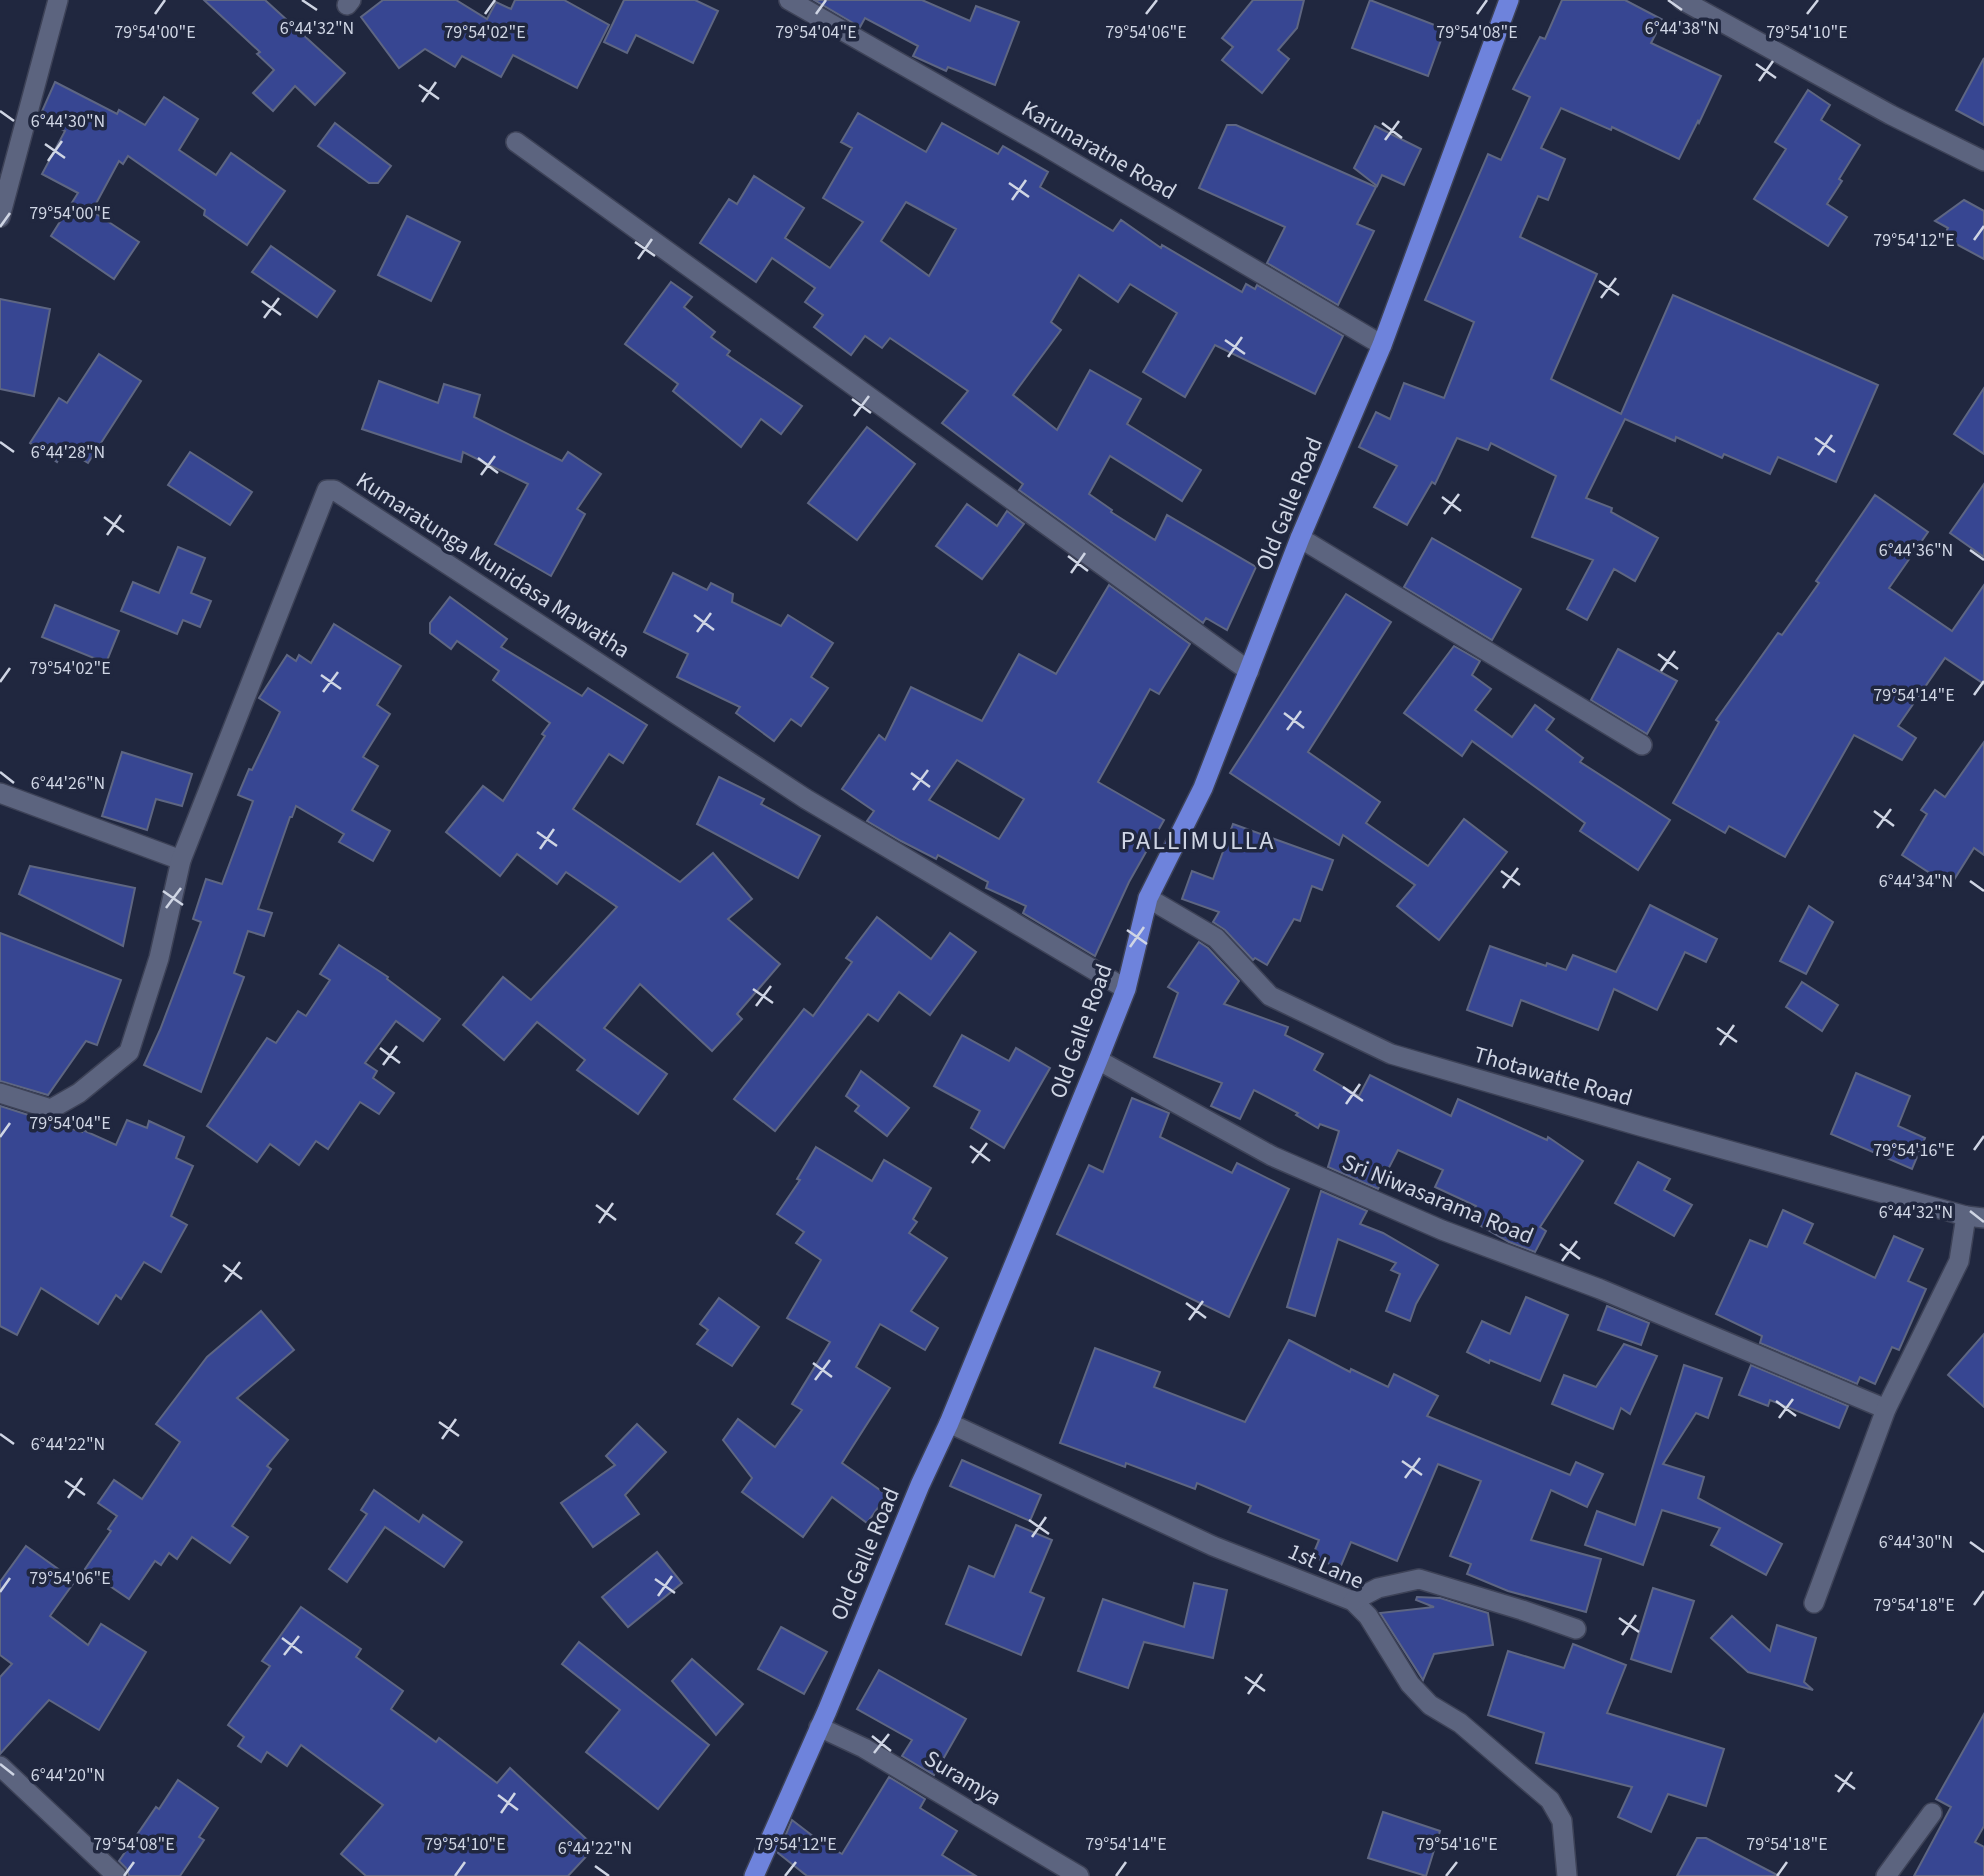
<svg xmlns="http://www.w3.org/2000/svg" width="1984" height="1876" font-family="'Source Sans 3',sans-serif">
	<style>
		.building { fill: #374692; stroke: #5e6682; stroke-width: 2; fill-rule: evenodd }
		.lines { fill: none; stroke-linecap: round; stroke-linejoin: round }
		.minor-casing { stroke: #3d4257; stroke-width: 22 }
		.trunk-casing { stroke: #3d4257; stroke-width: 22 }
		.minor { stroke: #5c647f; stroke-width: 19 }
		.trunk { stroke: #6e83dc; stroke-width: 19 }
		.ticks { fill: none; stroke: #cfd5e4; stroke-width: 2.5 }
		.labels { text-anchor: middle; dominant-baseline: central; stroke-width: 7; stroke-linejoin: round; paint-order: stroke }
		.street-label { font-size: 23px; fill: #cfd5e4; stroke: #20273f }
		.quarter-label { font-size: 26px; letter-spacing: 2px; fill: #cfd5e4; stroke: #20273f }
		.ticks-label { font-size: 18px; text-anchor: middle; fill: #cfd5e4; stroke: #20273f; stroke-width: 7; stroke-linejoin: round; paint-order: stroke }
	</style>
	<rect width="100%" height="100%" fill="#20273f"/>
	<g class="building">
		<path d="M204,0H265L345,73L315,105L295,86L273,111L253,93L274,70L257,54L260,52Z"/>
		<path d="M383,0H456L487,19L496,2L511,9L515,0H564L609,25L577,88L513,55L501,77L462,56L455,67L425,49L399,68L361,17Z"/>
		<path d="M624,0H695L718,11L693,63L636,35L627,53L604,42Z"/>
		<path d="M814,0H922L970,21L976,6L1019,22L995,85L948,67L946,71L913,56L918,46L865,18L860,27Z"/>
		<path d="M1253,0H1304L1297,28L1278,50L1289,59L1262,93L1222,60L1233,47L1222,38Z"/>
		<path d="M1370,0L1445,29L1428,76L1352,48Z"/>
		<path d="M1562,0H1625L1663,20L1651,43L1721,76L1699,123L1698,121L1679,159L1612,127L1611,130L1561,108L1541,148L1565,159L1548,200L1538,196L1520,237L1597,274L1551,379L1621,414L1673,295L1878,385L1836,482L1778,457L1770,474L1724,454L1722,458L1676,437L1675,441L1625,419L1586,498L1612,508L1611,512L1658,538L1635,581L1614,569L1587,620L1567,609L1593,560L1532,537L1556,476L1491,443L1488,450L1457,438L1435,484L1432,482L1407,525L1374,507L1397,466L1359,447L1376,412L1390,419L1404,383L1444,398L1474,322L1425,300L1488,154L1501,160L1530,97L1513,89L1540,37L1545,39Z"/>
		<path d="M1984,58V125L1956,110Z"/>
		<path d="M55,82L117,114L119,110L145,125L164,97L198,119L179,150L216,175L231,153L285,191L247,245L204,215L205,210L128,156L123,164L119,161L92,211L139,242L114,279L51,236L78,193L42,174L65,131L39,118Z"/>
		<path d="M1808,90L1830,105L1821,120L1860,145L1839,179L1842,181L1827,204L1847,217L1828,246L1754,199L1786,149L1775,142Z"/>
		<path d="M858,113L926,152L942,123L998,154L1003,146L1048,172L1040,187L1113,231L1121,220L1161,248L1162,245L1242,292L1246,284L1255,289L1257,285L1343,336L1315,394L1215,345L1185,397L1143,372L1177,313L1130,284L1118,302L1079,275L1051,322L1061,330L1013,395L1057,430L1090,370L1141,399L1127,424L1201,470L1182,501L1110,456L1089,494L1112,510L1111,512L1155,540L1167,515L1256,567L1227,630L1206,618L1203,623L1019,490L1023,484L942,423L968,391L890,338L882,348L865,336L851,355L814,327L823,315L805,302L815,288L772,258L756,282L700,243L729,199L737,204L754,176L804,208L785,238L830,268L863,222L823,198L852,148L841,142ZM906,202L956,229L929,276L881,241Z"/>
		<path d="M335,123L391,166L378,183H369L318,146Z"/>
		<path d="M1227,125H1236L1376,187L1357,224L1374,231L1338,305L1267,263L1285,227L1199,188Z"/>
		<path d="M1375,126L1421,149L1404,185L1382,175L1377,186L1354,168Z"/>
		<path d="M1964,200L1984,211V259L1943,237L1948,228L1935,221Z"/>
		<path d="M407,216L460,242L431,301L378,275Z"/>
		<path d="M271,246L335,291L317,317L252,272Z"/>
		<path d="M671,282L692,297L684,307L715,332L711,337L730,351L727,355L802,406L781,434L761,419L741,447L673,391L678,384L625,344Z"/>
		<path d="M0,299L50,309L34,396L0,389Z"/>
		<path d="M99,354L141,381L88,463L65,449L57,462L30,443L59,398L67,403Z"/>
		<path d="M379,381L438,403L444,384L480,395L474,417L562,461L568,452L601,474L577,509L585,514L551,576L495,544L528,484L463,452L461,462L362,429Z"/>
		<path d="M1984,388V454L1954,434Z"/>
		<path d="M867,427L915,464L857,540L808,503Z"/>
		<path d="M190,452L252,492L230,525L168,485Z"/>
		<path d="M1984,484V557L1950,533Z"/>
		<path d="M1875,495L1928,532L1889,588L1952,631L1984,585V684L1945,658L1898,726L1916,738L1902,760L1854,735L1785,857L1729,826L1725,833L1673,803L1719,722L1716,720L1778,633L1782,635L1819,583L1816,581Z"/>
		<path d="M967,504L997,526L1007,511L1024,524L982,579L936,546Z"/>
		<path d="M1432,538L1521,589L1492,640L1404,587Z"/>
		<path d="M178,547L205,558L191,593L211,601L200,627L183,620L177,634L121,611L133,582L159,593Z"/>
		<path d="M673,573L707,590L711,583L733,594L732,602L781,626L788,615L833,643L811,677L828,688L801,726L791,719L774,741L736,713L740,707L677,677L688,654L644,632Z"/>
		<path d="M1109,585L1190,644L1159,694L1150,689L1098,782L1164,820L1129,882L1095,956L1023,913L1026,906L986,888L988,882L938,855L936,859L901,841L867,821L874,811L842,789L879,735L885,740L911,687L982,721L1019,654L1056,674ZM957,760L1024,799L999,839L929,800Z"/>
		<path d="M1346,594L1391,622L1308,752L1380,802L1366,823L1428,866L1464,819L1507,852L1439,940L1397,906L1415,885L1343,835L1339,845L1230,773Z"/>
		<path d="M450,597L507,639L501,647L582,696L588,688L647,725L623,763L609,754L573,809L680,882L713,853L752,899L728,919L780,964L737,1014L742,1019L712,1051L640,984L604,1028L667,1074L638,1114L577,1070L585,1060L537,1022L504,1060L463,1025L503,977L531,1000L617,907L566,872L557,884L517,854L500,876L446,832L483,786L503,801L545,736L542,734L550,723L493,680L499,671L457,641L451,649L430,633V623Z"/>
		<path d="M55,605L119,631L106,663L42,637Z"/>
		<path d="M334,624L401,666L377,705L390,714L363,757L378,766L352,810L390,831L373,861L339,842L344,834L296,806L292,817H290L258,909L272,913L264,936L248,931L234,973L244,977L201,1092L144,1065L160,1030L201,922L193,919L206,879L222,884L253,801L238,795L249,769L252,770L280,712L259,698L287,655L296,661L299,655L311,663Z"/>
		<path d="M1454,646L1480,661L1472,675L1491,689L1475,710L1512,737L1535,705L1554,719L1546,730L1583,758L1580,762L1670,820L1638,870L1580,831L1585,823L1472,741L1462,756L1404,713Z"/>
		<path d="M1618,649L1677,681L1647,734L1591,700Z"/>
		<path d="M1984,742V855L1974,848L1950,886L1902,855L1927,814L1921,810L1935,790L1945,797Z"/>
		<path d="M122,752L192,774L182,806L156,799L147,830L102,816Z"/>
		<path d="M719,777L764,799L761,804L820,836L798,878L697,824Z"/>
		<path d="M1233,824L1333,860L1322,890L1312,886L1300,921L1294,919L1267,965L1255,958L1253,960L1225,930L1213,922L1219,912L1182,899L1192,871L1213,879Z"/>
		<path d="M30,866L135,888L123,946L19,894Z"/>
		<path d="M1650,905L1717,939L1706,962L1685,952L1657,1010L1614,989L1598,1030L1521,1000L1512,1026L1467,1010L1490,946L1546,966L1547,963L1566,970L1573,955L1616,972Z"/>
		<path d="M1809,906L1833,922L1806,974L1780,961Z"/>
		<path d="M877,917L931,959L950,933L976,952L930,1015L899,992L878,1021L868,1014L775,1131L734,1099L804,1009L813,1016L852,962L846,958Z"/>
		<path d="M0,933L121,980L97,1045L86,1041L48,1095L0,1081Z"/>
		<path d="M1199,942L1208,948L1239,981L1224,1004L1288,1027L1285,1035L1323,1054L1314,1070L1359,1096L1370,1075L1451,1116L1458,1099L1547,1140L1548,1137L1583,1161L1540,1227L1546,1231L1535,1252L1509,1242L1469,1219L1476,1206L1435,1187L1443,1170L1398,1150L1378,1189L1328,1167L1339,1131L1320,1124L1318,1128L1296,1115L1298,1113L1254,1090L1240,1119L1211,1106L1222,1083L1154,1057L1178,993L1168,987Z"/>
		<path d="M339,945L388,977L387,979L440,1019L423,1041L396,1021L365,1063L377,1071L373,1078L394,1093L379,1114L360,1102L328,1149L316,1141L299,1165L270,1144L257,1162L207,1126L267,1038L276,1043L298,1011L306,1016L330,980L320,974Z"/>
		<path d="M1802,982L1838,1005L1822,1031L1786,1007Z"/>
		<path d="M962,1035L1009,1061L1016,1048L1050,1068L1004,1148L971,1128L980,1111L934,1086Z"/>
		<path d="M861,1071L909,1108L887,1136L855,1111L859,1106L846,1096Z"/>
		<path d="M1856,1073L1910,1096L1898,1126L1925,1138L1912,1169L1831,1134Z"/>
		<path d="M1132,1098L1169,1113L1160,1137L1232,1173L1237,1163L1289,1189L1229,1317L1057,1234L1089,1165L1103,1172Z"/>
		<path d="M0,1106L82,1132L83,1130L116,1145L127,1120L147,1128L149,1121L184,1137L176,1158L193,1166L171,1216L187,1225L161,1272L144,1262L121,1299L116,1295L98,1324L41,1288L17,1335L0,1326Z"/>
		<path d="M816,1147L872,1181L884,1160L931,1188L913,1219L917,1222L909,1233L947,1258L911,1311L938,1328L925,1350L880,1324L856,1367L890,1388L842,1463L887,1495L867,1523L832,1497L803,1537L742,1492L752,1478L723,1440L738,1419L775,1447L802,1410L792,1404L830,1342L787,1318L821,1260L796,1243L804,1232L777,1214L800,1180L797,1179Z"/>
		<path d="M1638,1162L1670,1179L1664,1190L1692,1205L1674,1236L1615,1203Z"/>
		<path d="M1321,1191L1367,1211L1360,1224L1383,1233L1438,1265L1416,1304L1410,1321L1386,1311L1400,1274L1391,1270L1396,1263L1338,1239L1315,1316L1287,1307Z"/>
		<path d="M1783,1210L1813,1224L1804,1243L1875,1278L1894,1236L1923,1249L1908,1281L1926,1289L1899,1350L1892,1347L1875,1384L1860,1377L1857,1384L1760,1343L1762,1336L1716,1314L1750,1240L1767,1247Z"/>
		<path d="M1526,1297L1568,1315L1540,1381L1490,1360L1489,1363L1467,1352L1482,1321L1510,1334Z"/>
		<path d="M719,1298L759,1327L732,1366L697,1344L708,1330L700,1324Z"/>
		<path d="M1607,1306L1649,1323L1641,1345L1598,1330Z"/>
		<path d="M261,1311L294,1350L237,1398L288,1440L267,1466L271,1469L232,1526L248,1537L230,1563L192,1537L177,1559L169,1553L161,1565L155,1561L129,1599L85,1569L111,1531L108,1529L117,1516L98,1503L114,1480L142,1499L180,1442L156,1424L207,1357Z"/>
		<path d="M1984,1334V1407L1948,1375Z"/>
		<path d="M1289,1340L1350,1372L1351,1369L1388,1387L1394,1374L1438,1396L1427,1416L1570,1475L1576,1462L1603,1474L1587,1507L1551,1490L1531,1540L1601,1559L1586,1612L1508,1591L1467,1574L1471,1564L1450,1556L1481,1481L1438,1464L1397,1561L1351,1542L1340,1568L1312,1557L1319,1540L1248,1512L1251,1506L1197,1483L1195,1489L1126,1463L1125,1467L1060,1443L1095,1348L1160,1372L1154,1387L1245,1422Z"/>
		<path d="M1624,1344L1657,1356L1630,1414L1621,1408L1613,1429L1552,1404L1564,1375L1596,1387Z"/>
		<path d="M1684,1365L1722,1378L1708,1418L1696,1413L1663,1464L1704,1477L1698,1498L1782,1544L1766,1575L1711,1545L1720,1528L1662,1510L1643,1565L1585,1545L1597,1511L1635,1525Z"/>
		<path d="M1751,1365L1848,1406L1839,1428L1770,1400L1768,1406L1739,1395Z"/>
		<path d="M637,1424L666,1452L625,1495L639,1514L593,1547L561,1503L615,1465L606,1456Z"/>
		<path d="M962,1460L1041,1495L1030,1521L950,1486Z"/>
		<path d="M374,1490L419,1522L423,1515L462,1542L444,1567L385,1527L347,1582L329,1569L367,1514L361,1510Z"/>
		<path d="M1016,1525L1052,1540L1030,1592L1044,1598L1021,1655L946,1624L969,1566L994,1577Z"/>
		<path d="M26,1546L75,1581L50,1616L88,1645L101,1624L146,1652L99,1730L49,1700L0,1754V1677L12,1664L0,1655V1582Z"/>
		<path d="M657,1552L682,1583L628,1627L602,1597Z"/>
		<path d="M1194,1583L1227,1590L1213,1658L1144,1642L1128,1688L1078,1671L1103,1599L1184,1627Z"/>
		<path d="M1653,1588L1694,1601L1671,1672L1631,1659Z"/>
		<path d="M1417,1597L1440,1598L1488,1613L1493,1645L1434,1654L1423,1680L1380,1613L1434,1607L1416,1600Z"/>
		<path d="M301,1607L361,1649L356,1657L403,1691L391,1709L436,1742L439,1738L497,1783L510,1768L595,1847L568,1876H366L341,1854L383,1805L301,1745L287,1766L267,1752L261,1762L238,1746L244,1737L228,1725L270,1666L262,1661Z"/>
		<path d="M1732,1616L1770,1651L1777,1625L1816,1638L1804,1682L1813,1690L1748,1672L1711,1638Z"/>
		<path d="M781,1627L827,1652L804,1694L758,1669Z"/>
		<path d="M579,1642L709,1745L658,1809L586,1752L620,1710L562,1664Z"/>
		<path d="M1573,1644L1626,1665L1607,1713L1724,1749L1706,1806L1668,1794L1651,1832L1618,1817L1632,1787L1536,1763L1544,1733L1488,1715L1508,1651L1564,1668Z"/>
		<path d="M692,1659L743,1704L716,1735L672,1681Z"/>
		<path d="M879,1670L966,1719L934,1775L902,1756L912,1740L857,1709Z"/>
		<path d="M1984,1714V1826L1975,1842L1984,1847V1876H1914L1951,1807L1936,1799Z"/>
		<path d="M889,1777L925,1799L920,1808L957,1831L942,1855L976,1876H807L778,1853L792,1820L818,1840L842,1854Z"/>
		<path d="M178,1780L218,1808L199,1837L204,1840L180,1876H129L126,1868L119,1861L156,1807L159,1809Z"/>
		<path d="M1383,1812L1440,1831L1426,1876L1368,1858Z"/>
		<path d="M1697,1838H1706L1779,1876H1677Z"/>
	</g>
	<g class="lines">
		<g class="minor-casing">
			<g id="minor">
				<path d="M789,0L1045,146L1382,345"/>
				<path d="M1682,0L1891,115L1984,161"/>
				<path d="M347,5L351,0"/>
				<path d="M516,142L1249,671"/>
				<path d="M0,217L58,0"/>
				<path d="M1300,538L1642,745"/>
				<path d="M0,793L181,860"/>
				<path d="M1148,898L1216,938L1270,996L1391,1054L1640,1126L1966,1216L1984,1218"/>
				<path d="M1098,1060L1272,1156L1442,1230L1600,1289L1886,1409"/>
				<path d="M0,1093L51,1109L79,1093L129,1052L159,958L181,860L327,490H334L806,799L1126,989"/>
				<path d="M949,1423L1213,1546L1353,1601L1368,1616L1410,1684L1430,1705L1460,1723L1550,1800L1562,1821L1567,1876"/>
				<path d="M1353,1601L1378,1588L1419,1579L1522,1610L1576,1629"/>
				<path d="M1814,1603L1886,1409L1959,1261L1966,1216"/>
				<path d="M819,1727L864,1748L1079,1876"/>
				<path d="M0,1766L117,1876"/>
				<path d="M1886,1876L1932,1813"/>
			</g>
		</g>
		<g class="trunk-casing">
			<path id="trunk" d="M754,1876L827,1711L920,1485L949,1423L1098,1060L1126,989L1148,898L1203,788L1300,538L1382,345L1509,0"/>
		</g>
		<use href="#minor" class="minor"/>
		<use href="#trunk" class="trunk"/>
	</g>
	<path class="ticks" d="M302,0L317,10M1668,0L1682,10M155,14L165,0M485,14L495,0M816,14L826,0M1146,14L1157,0M1477,14L1487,0M1807,14L1818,0M1756,64L1776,78M1759,81L1773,61M419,85L439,99M422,102L436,82M0,111L14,121M1382,123L1402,138M1385,140L1399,121M45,144L65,158M48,161L62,141M1009,183L1029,197M1012,200L1026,180M0,227L10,213M1974,240L1984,226M635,242L655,256M638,259L652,239M1599,281L1619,295M1601,298L1616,278M262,301L281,315M264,318L279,298M1225,340L1245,354M1228,357L1242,337M852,399L871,413M854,416L869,396M1815,438L1835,452M0,442L14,452M1818,455L1832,435M478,458L498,473M481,475L495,456M1442,497L1461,511M1444,514L1459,494M104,517L124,532M107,535L121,515M1970,550L1984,560M1068,556L1088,571M1071,573L1085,553M694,615L714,630M697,632L711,613M1658,654L1678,669M1661,671L1675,651M321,675L341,689M0,682L10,668M323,692L338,672M1974,695L1984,681M1284,713L1304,728M1287,730L1301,711M0,772L14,783M911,773L930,787M913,790L928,770M1874,811L1894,826M1877,828L1891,809M537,832L557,846M540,849L554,829M1501,871L1520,885M1970,881L1984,891M1503,888L1518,868M163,891L183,905M166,908L181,888M1127,930L1147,944M1130,947L1144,927M753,989L773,1003M756,1006L771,986M1717,1028L1737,1042M1720,1045L1734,1025M380,1048L400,1063M383,1065L397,1046M1343,1087L1363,1101M1346,1104L1360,1084M0,1137L10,1123M970,1146L990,1161M1974,1150L1984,1136M972,1163L987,1143M596,1205L616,1220M1970,1211L1984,1222M599,1223L613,1203M1560,1244L1580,1259M1562,1261L1577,1241M223,1265L242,1279M225,1282L240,1262M1186,1303L1206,1318M1189,1320L1203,1301M813,1363L832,1377M815,1380L830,1360M1776,1401L1796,1416M1779,1418L1793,1399M439,1422L459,1436M0,1434L14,1444M442,1439L456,1419M1402,1461L1422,1475M1405,1478L1420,1458M65,1481L85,1495M68,1498L82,1478M1029,1520L1049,1534M1032,1537L1046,1517M1970,1542L1984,1552M655,1579L675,1593M0,1592L10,1578M658,1596L672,1576M1974,1605L1984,1591M1619,1618L1639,1632M1622,1635L1636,1615M282,1638L302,1653M284,1655L299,1636M1245,1677L1265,1691M1248,1694L1262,1674M872,1736L891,1751M874,1753L889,1734M0,1764L14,1775M1835,1775L1855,1789M1838,1792L1852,1772M498,1795L518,1810M501,1813L515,1793M595,1866L609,1876M124,1876L134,1862M455,1876L465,1862M785,1876L796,1862M1116,1876L1126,1862M1446,1876L1457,1862M1777,1876L1787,1862"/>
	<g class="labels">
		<g class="street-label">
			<text transform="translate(1099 150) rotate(30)">Karunaratne Road</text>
			<text transform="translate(1289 504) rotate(-68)">Old Galle Road</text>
			<text transform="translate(493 565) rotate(33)">Kumaratunga Munidasa Mawatha</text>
			<text transform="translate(1081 1031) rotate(-70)">Old Galle Road</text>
			<text transform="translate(1553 1076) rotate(16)">Thotawatte Road</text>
			<text transform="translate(1438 1199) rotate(22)">Sri Niwasarama Road</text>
			<text transform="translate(865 1554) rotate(-67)">Old Galle Road</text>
			<text transform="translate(1326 1566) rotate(24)">1st Lane</text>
			<text transform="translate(963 1778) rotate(31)">Suramya</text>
		</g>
		<g class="quarter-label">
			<text x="1198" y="840">PALLIMULLA</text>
		</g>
	</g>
	<g class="ticks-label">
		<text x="1682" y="34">6°44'38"N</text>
		<text x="317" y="34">6°44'32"N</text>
		<text x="155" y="38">79°54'00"E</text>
		<text x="485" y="38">79°54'02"E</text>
		<text x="816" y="38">79°54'04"E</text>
		<text x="1146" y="38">79°54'06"E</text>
		<text x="1477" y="38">79°54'08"E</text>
		<text x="1807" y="38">79°54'10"E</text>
		<text x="68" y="127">6°44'30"N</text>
		<text x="70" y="219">79°54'00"E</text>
		<text x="1914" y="246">79°54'12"E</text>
		<text x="68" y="458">6°44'28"N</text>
		<text x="1916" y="556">6°44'36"N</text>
		<text x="70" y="674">79°54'02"E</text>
		<text x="1914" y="701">79°54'14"E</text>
		<text x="68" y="789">6°44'26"N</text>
		<text x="1916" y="887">6°44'34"N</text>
		<text x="70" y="1129">79°54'04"E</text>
		<text x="1914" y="1156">79°54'16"E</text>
		<text x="1916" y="1218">6°44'32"N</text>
		<text x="68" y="1450">6°44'22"N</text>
		<text x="1916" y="1548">6°44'30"N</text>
		<text x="70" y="1584">79°54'06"E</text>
		<text x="1914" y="1611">79°54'18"E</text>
		<text x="68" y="1781">6°44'20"N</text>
		<text x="134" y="1850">79°54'08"E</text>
		<text x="465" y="1850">79°54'10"E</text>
		<text x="796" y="1850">79°54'12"E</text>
		<text x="1126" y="1850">79°54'14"E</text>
		<text x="1457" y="1850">79°54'16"E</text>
		<text x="1787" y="1850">79°54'18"E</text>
		<text x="595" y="1854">6°44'22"N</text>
	</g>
</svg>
